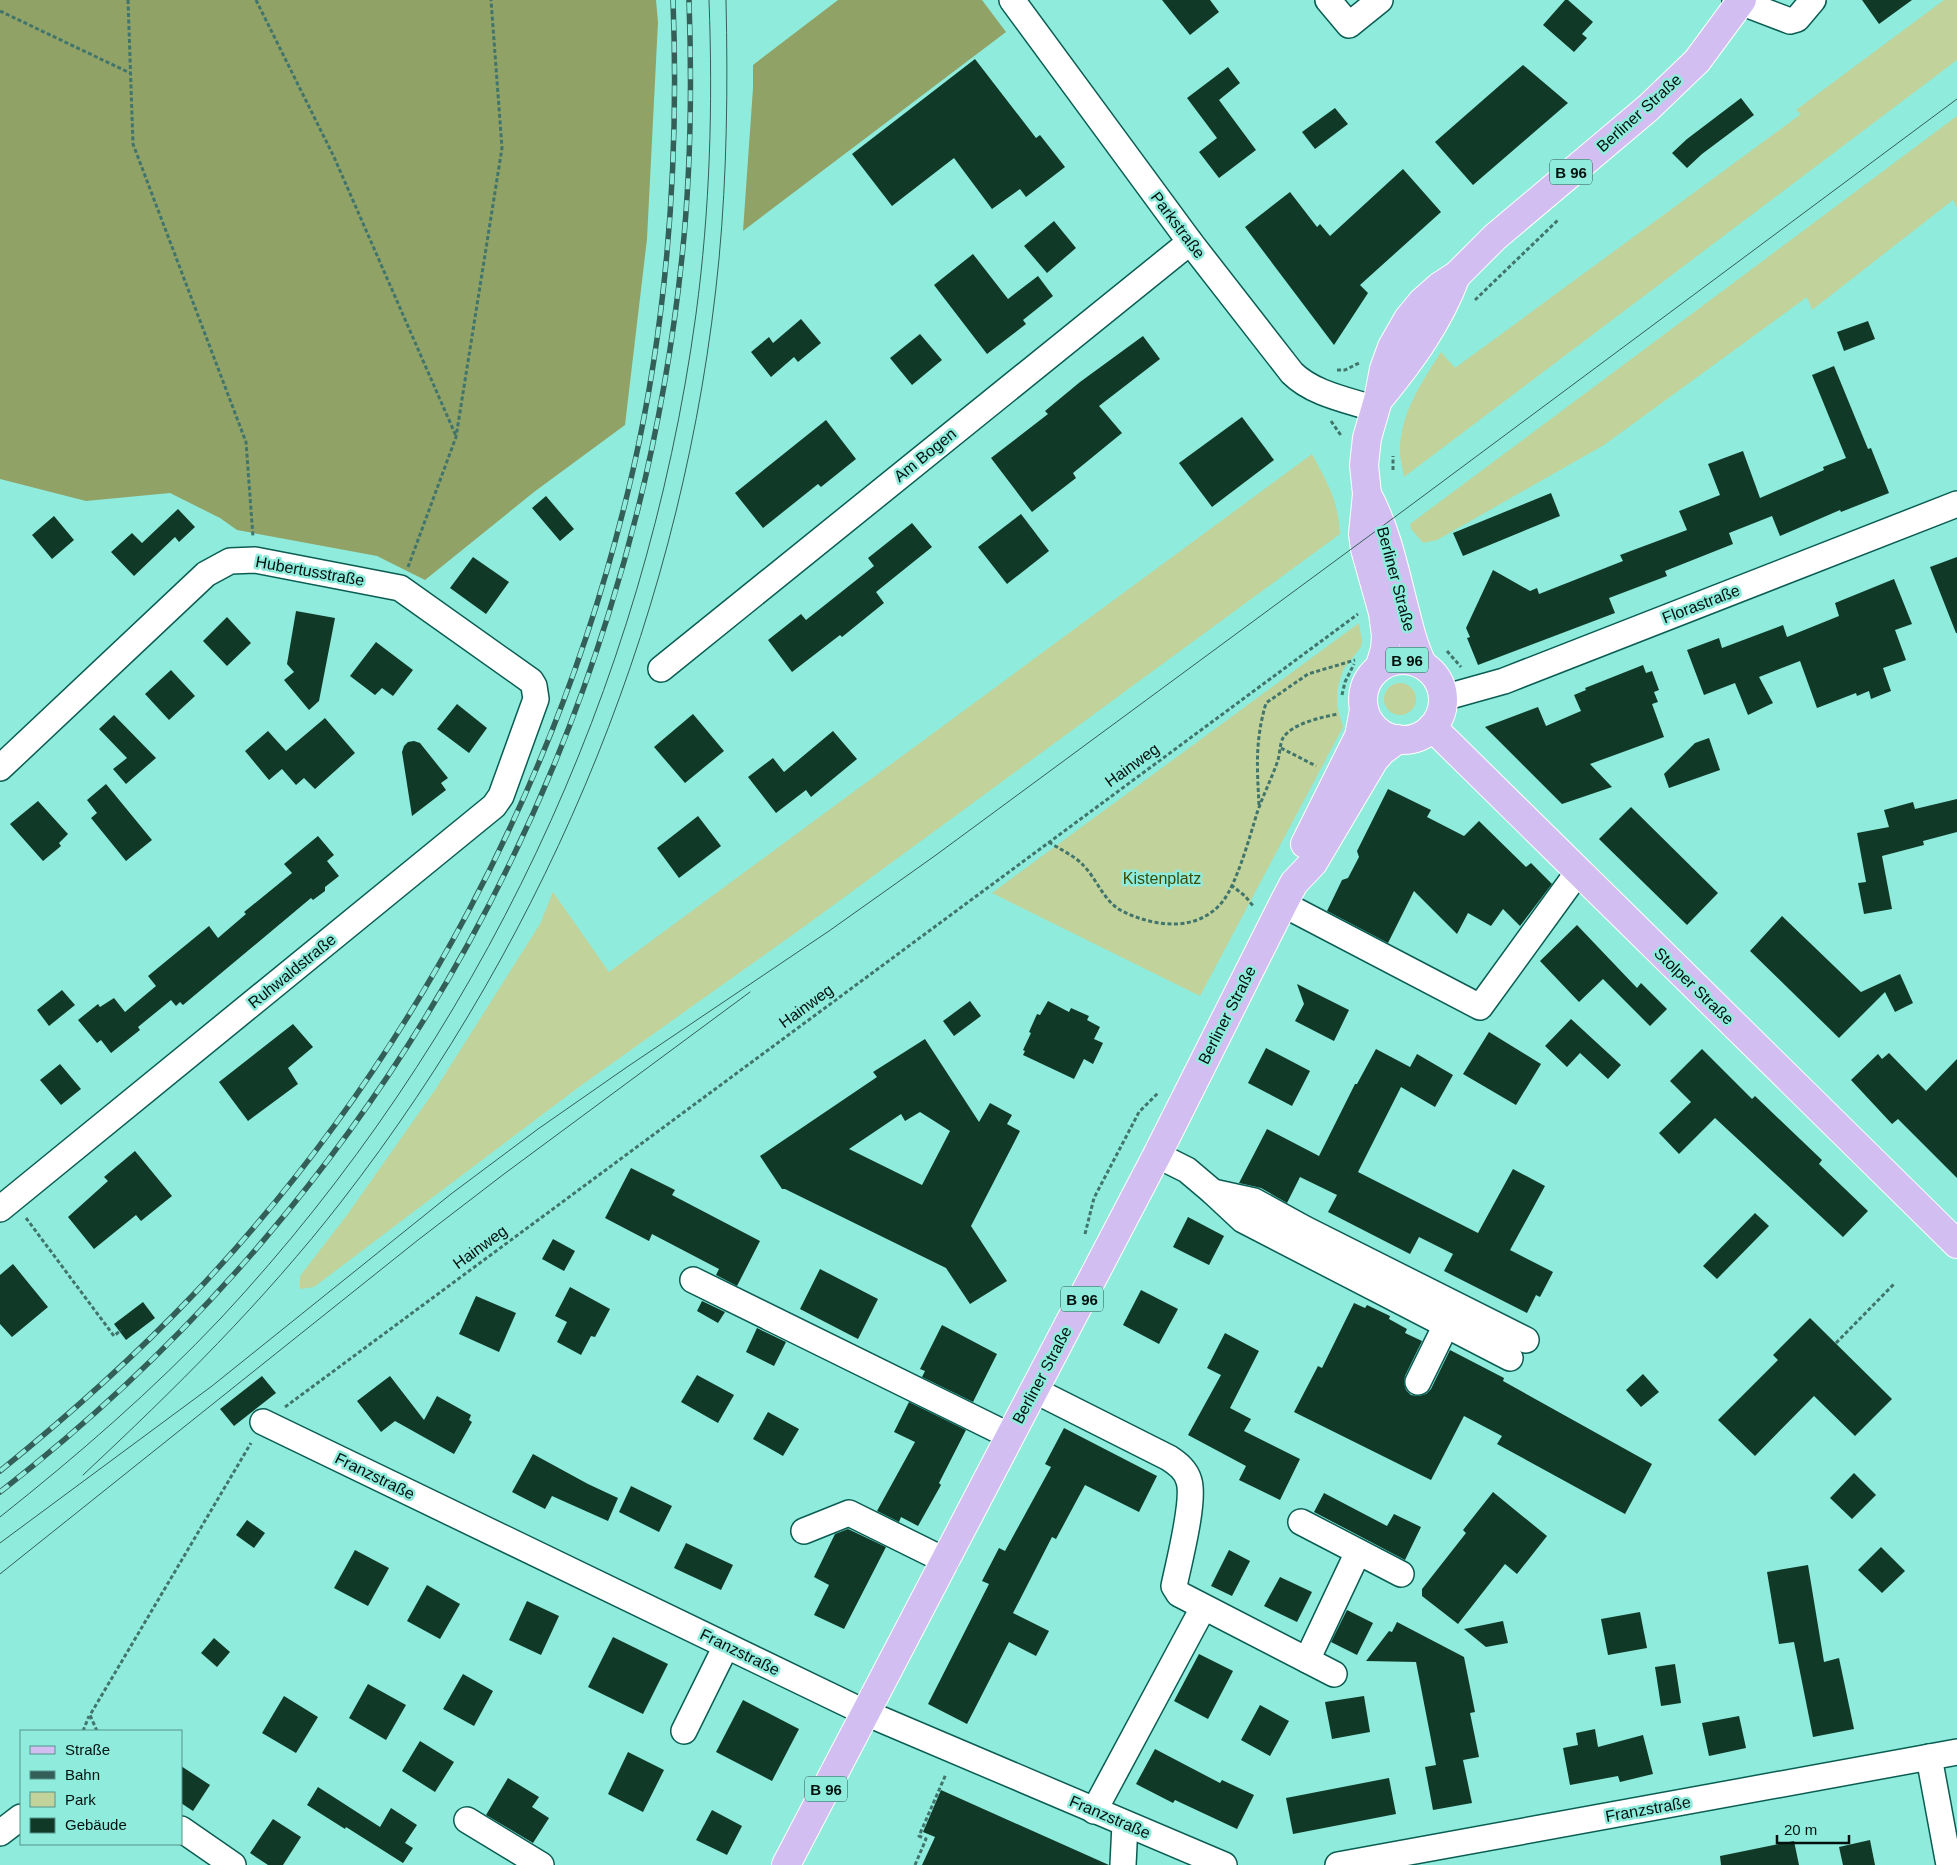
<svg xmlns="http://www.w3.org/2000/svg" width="1957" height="1865" font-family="Arial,sans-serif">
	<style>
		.green { fill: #c1d29b }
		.forest { fill: #91a267 }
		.building { fill: #113928; fill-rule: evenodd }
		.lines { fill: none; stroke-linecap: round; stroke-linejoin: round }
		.minor-casing { stroke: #0b5d53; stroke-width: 28 }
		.major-casing { stroke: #fff; stroke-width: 30 }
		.path { stroke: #41756c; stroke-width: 3; stroke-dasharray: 4 2.5; stroke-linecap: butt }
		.minor { stroke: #fff; stroke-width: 25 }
		.major { stroke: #d3bef2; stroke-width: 28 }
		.tram { stroke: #335f58; stroke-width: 1 }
		.rail-casing { stroke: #335f58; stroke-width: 5.5 }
		.rail { stroke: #8fecdc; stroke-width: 4; stroke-dasharray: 11; stroke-linecap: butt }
		.labels { text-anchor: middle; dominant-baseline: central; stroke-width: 5; stroke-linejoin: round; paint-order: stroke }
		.shield { fill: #8fecdc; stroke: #2b534c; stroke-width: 1 }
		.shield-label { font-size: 15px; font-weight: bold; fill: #00110e }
		.street-label { font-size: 16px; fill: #00110e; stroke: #8fecdc }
		.park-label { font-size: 16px; fill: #3c4b03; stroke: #8fecdc }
	</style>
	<rect width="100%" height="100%" fill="#8fecdc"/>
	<g class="green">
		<path d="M1944,0H1957V60L1404,477C1403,469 1400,461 1400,453C1399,415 1422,382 1441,352L1455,368L1801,114L1796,110Z"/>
		<path d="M1957,116V208L1953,200L1812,310L1807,297L1604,445L1437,540L1423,543L1411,529L1410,524Z"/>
		<path d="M1312,454C1328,484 1338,500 1340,534L805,926L579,1087L314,1287L300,1289V1276L347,1215L435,1090L540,924L553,892L609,972Z"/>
		<path d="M1359,623L1362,641L1361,647L1343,670L1337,690V706L1343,727L1200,996L992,893Z"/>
		<circle cx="1400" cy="699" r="16"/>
	</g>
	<g class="forest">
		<path d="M0,0H656L658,22L647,239L625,425L534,492L425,580L377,556L237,530L220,518L170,493L86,501L0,479Z"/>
		<path d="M838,0H982L1006,32L743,231L753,88V65Z"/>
	</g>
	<g class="building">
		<path d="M1162,0H1210L1219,12L1190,35Z"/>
		<path d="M1565,0H1568L1593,22L1582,34L1587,38L1574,52L1543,25Z"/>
		<path d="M1862,0H1912L1879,24Z"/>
		<path d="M975,59L1036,138L1040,135L1065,167L1026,197L1020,189L992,209L954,158L892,206L852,154Z"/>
		<path d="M1523,65L1568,103L1473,185L1435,142Z"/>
		<path d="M1228,67L1240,83L1219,100L1256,150L1219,178L1199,152L1217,138L1187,98Z"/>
		<path d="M1741,98L1754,115L1702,154L1687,168L1672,153L1687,139Z"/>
		<path d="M1335,108L1348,124L1315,149L1302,132Z"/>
		<path d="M1403,169L1441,212L1360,285L1368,293L1334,345L1245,227L1290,192L1317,227L1320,224L1330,236Z"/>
		<path d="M1054,221L1076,248L1047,273L1024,246Z"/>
		<path d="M973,254L1008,299L1038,276L1053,296L1023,320L1026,324L987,354L934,285Z"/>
		<path d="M801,319L821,343L798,362L794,357L771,377L751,352L769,337L773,343Z"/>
		<path d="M1868,321L1875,339L1844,351L1837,332Z"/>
		<path d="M920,334L942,360L912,385L890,358Z"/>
		<path d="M1143,336L1160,359L1099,406L1122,433L1073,473L1076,478L1032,512L991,458L1048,414L1045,411L1080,382Z"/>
		<path d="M1834,366L1868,449L1871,448L1889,493L1841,512L1840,510L1780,536L1772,516L1729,533L1733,544L1665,571L1667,576L1609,598L1615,613L1478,665L1467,638L1470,637L1466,628L1493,570L1530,591L1537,588L1539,594L1623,561L1620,555L1687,530L1679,511L1720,495L1708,464L1743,451L1760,498L1824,470L1823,467L1846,458L1812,375Z"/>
		<path d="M1242,417L1274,460L1212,507L1179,463Z"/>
		<path d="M826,420L856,459L821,487L818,484L763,528L735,493Z"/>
		<path d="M1551,493L1560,516L1463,556L1453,533Z"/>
		<path d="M546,496L574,529L560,541L532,508Z"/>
		<path d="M178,509L195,527L179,542L175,537L134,576L111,552L132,533L142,543Z"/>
		<path d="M1021,514L1049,551L1007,584L978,547Z"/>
		<path d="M54,516L74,540L52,559L32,535Z"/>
		<path d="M912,523L932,547L876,592L884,603L842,637L840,635L792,672L768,640L801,614L806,620L874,566L868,558Z"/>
		<path d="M473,557L509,582L486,614L450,588Z"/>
		<path d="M1957,557V633H1956L1930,567Z"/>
		<path d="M1894,579L1912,624L1895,630L1906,660L1883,668L1891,691L1871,699L1869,691L1857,696L1856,693L1817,708L1800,661L1759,677L1773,703L1748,715L1735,683L1704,695L1687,650L1719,638L1722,648L1783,625L1787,637L1839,616L1835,603Z"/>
		<path d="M296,611L335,618L319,701L309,710L284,680L294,672L287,664Z"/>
		<path d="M227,617L251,643L227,666L203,641Z"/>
		<path d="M376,642L413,670L393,696L382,688L375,695L350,676Z"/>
		<path d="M1643,665L1646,673L1652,671L1659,690L1654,692L1658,702L1652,704L1664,737L1590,764L1612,787L1562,804L1485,727L1538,707L1546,726L1581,711L1574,695L1586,690L1585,688Z"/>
		<path d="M171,670L195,696L169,720L145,694Z"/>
		<path d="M457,704L487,728L469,753L437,729Z"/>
		<path d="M693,714L724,751L685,783L654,747Z"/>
		<path d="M114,715L156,758L126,784L113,769L127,758L99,729Z"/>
		<path d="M325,718L355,753L315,789L304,778L296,785L282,769L269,780L245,751L268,731L286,751Z"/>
		<path d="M833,731L857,759L811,797L806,790L776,813L748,777L773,758L784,772Z"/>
		<path d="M1709,738L1720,770L1669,788L1664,774L1695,743Z"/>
		<path d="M414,741L420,743L448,778L441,783L446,790L412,816L402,752L404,746L408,742Z"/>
		<path d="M106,784L152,840L126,861L91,818L97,813L87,800Z"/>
		<path d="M1388,789L1431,810L1427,817L1464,836L1479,821L1526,867L1531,863L1552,884L1520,926L1503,909L1491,926L1468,913L1457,934L1414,891L1388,943L1327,911L1342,880L1348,878L1359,857L1357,851Z"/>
		<path d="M1957,799V832L1923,841L1924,845L1882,856L1892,909L1864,914L1858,883L1866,882L1857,833L1889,827L1884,810L1913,802L1915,809Z"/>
		<path d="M38,801L68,834L59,843L61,846L43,861L10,824Z"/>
		<path d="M1631,807L1718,893L1687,925L1599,839Z"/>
		<path d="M698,816L721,846L679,878L657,848Z"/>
		<path d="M318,836L334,855L327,861L339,876L325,887V891L313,900L311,898L183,1005L180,1002L176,1006L171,1000L138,1027L140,1030L111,1053L101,1040L97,1043L78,1020L98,1004L100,1007L114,998L125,1012L156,986L148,976L209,926L218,938L246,914L244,912L292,873L284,864Z"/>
		<path d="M1782,916L1861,992L1900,974L1913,1003L1895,1012L1885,992L1839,1038L1750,951Z"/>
		<path d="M1577,925L1637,988L1641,983L1667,1009L1650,1026L1603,979L1579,1002L1540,961Z"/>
		<path d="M1297,984L1349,1010L1334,1041L1295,1021L1304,1004Z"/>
		<path d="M62,990L75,1005L49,1026L37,1010Z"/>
		<path d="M970,1001L981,1016L954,1036L943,1021Z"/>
		<path d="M1048,1001L1069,1012L1071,1008L1089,1016L1087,1020L1100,1027L1094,1039L1103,1043L1093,1064L1084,1059L1074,1079L1023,1055L1025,1051L1023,1050L1031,1033L1029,1032L1037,1014L1040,1015Z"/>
		<path d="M1571,1019L1621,1065L1608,1079L1580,1053L1567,1067L1545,1046Z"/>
		<path d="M293,1024L313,1047L288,1068L298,1084L248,1121L219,1082Z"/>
		<path d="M1489,1032L1541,1064L1516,1105L1463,1074Z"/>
		<path d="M925,1039L979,1122L990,1103L1012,1115L1007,1124L1020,1131L971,1226L1007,1281L970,1304L946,1268L785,1189H782L760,1156L877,1077L873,1072ZM920,1112L950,1131L922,1185L849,1149L901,1114L905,1121Z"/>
		<path d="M1266,1048L1310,1071L1292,1106L1248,1083Z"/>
		<path d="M1376,1049L1410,1067L1417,1054L1453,1075L1435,1107L1401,1087L1358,1172L1478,1233L1513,1169L1545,1186L1510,1250L1553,1272L1540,1297L1536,1295L1527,1313L1444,1271L1453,1254L1419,1237L1410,1254L1328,1212L1337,1195L1300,1177L1287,1203L1261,1188L1239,1183L1267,1129L1319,1156L1355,1084H1357Z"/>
		<path d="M1702,1049L1752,1099L1755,1096L1822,1160L1819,1164L1868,1211L1843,1237L1715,1118L1679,1154L1659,1133L1691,1102L1670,1081Z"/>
		<path d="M1889,1053L1926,1091L1957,1059V1178L1898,1119L1892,1124L1851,1080L1878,1054L1882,1059Z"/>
		<path d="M60,1064L81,1089L61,1105L40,1080Z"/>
		<path d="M135,1151L172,1196L141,1221L136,1215L94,1249L68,1217L108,1181L104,1177Z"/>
		<path d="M631,1168L675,1190L672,1195L760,1241L737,1286L716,1275L719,1269L652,1234L649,1241L605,1218Z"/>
		<path d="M1755,1213L1769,1226L1717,1279L1703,1266Z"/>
		<path d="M1188,1217L1224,1236L1209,1265L1173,1247Z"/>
		<path d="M553,1239L575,1251L564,1271L542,1259Z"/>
		<path d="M13,1264L48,1307L12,1337L0,1324V1275Z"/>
		<path d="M820,1269L878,1299L858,1339L800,1309Z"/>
		<path d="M570,1287L610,1309L595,1337L591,1336L581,1355L557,1342L567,1322L555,1316Z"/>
		<path d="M1141,1290L1178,1309L1159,1344L1123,1325Z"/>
		<path d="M476,1296L516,1313L499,1352L459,1334Z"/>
		<path d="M702,1301L725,1312L718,1323L697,1311Z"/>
		<path d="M143,1302L155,1318L126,1340L114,1324Z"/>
		<path d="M1354,1303L1365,1308L1367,1305L1390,1316L1389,1319L1407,1329L1405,1333L1422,1341L1405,1376L1404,1383L1406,1390L1411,1395L1419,1396L1426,1394L1431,1389L1450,1350L1504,1378L1503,1381L1652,1464L1625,1514L1497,1444L1502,1436L1464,1416L1431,1480L1294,1412L1318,1366L1322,1368Z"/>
		<path d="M1810,1318L1892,1399L1855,1436L1814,1396L1755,1456L1718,1420L1778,1360L1773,1355Z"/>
		<path d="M942,1325L997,1354L973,1402L922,1377L925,1371L920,1369Z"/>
		<path d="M757,1328L786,1342L774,1366L746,1352Z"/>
		<path d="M1225,1333L1259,1351L1230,1408L1251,1419L1244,1431L1300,1459L1280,1500L1239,1480L1246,1466L1188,1435L1221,1375L1207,1368Z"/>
		<path d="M1643,1374L1659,1392L1641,1407L1626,1390Z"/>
		<path d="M697,1375L734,1395L718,1423L681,1402Z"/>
		<path d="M262,1376L276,1393L234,1426L220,1409Z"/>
		<path d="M390,1376L424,1420L437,1396L471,1415L469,1420L472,1422L454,1454L395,1421L381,1432L357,1401Z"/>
		<path d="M909,1402L966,1430L939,1483L941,1485L918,1526L901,1517L899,1522L877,1511L915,1442L894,1432Z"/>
		<path d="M768,1412L799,1429L783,1456L753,1439Z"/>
		<path d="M1064,1428L1157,1476L1139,1512L1085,1485L1056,1539L1052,1537L1013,1613L1049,1631L1036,1656L1009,1642L967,1724L928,1704L989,1584L982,1581L999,1548L1005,1551L1051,1467L1045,1464Z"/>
		<path d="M533,1454L588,1484L618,1498L608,1521L552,1496L545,1509L512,1492Z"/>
		<path d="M1854,1473L1876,1495L1852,1519L1830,1498Z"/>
		<path d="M631,1486L672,1506L659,1532L619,1512Z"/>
		<path d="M1493,1492L1547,1536L1517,1574L1505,1564L1458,1624L1422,1596V1589L1466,1533L1463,1530Z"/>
		<path d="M1324,1493L1387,1526L1394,1514L1421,1527L1405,1560L1314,1512Z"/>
		<path d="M247,1520L265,1533L254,1548L236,1535Z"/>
		<path d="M848,1529L886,1547L844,1629L814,1615L829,1585L814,1577L835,1534Z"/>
		<path d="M686,1543L733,1565L721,1590L674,1568Z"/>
		<path d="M1881,1547L1905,1571L1882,1593L1858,1570Z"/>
		<path d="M355,1550L389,1568L368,1606L334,1588Z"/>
		<path d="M1229,1550L1250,1561L1232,1596L1211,1586Z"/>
		<path d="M1808,1565L1824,1662L1839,1658L1854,1729L1813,1737L1794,1642L1779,1644L1767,1572Z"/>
		<path d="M1280,1577L1312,1592L1297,1622L1264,1606Z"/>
		<path d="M427,1585L460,1604L440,1639L407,1621Z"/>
		<path d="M527,1601L559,1616L541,1655L509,1640Z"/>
		<path d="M1347,1610L1373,1623L1357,1655L1331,1642Z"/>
		<path d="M1640,1612L1647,1648L1608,1655L1601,1619Z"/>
		<path d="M1503,1621L1508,1643L1486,1647L1464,1629Z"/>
		<path d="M1397,1622L1464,1657L1475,1712L1470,1713L1479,1757L1463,1760L1472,1803L1433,1810L1425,1767L1436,1765L1416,1662L1366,1661L1389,1631L1392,1632Z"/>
		<path d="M613,1637L668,1664L643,1714L588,1687Z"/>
		<path d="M214,1638L230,1652L217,1667L201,1653Z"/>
		<path d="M1199,1654L1233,1671L1208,1719L1174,1701Z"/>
		<path d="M1675,1664L1681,1703L1661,1706L1655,1667Z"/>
		<path d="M463,1674L493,1691L474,1726L443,1709Z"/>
		<path d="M368,1684L406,1705L386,1740L349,1718Z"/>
		<path d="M284,1696L318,1717L296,1753L262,1733Z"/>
		<path d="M1364,1696L1370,1732L1332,1739L1325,1702Z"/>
		<path d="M743,1700L799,1729L772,1781L716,1752Z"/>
		<path d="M1260,1705L1289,1721L1270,1756L1241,1740Z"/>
		<path d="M1739,1716L1746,1748L1709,1756L1702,1723Z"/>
		<path d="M1595,1729L1598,1747L1643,1735L1653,1774L1620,1782L1618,1776L1570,1785L1563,1748L1578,1745L1576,1733Z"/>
		<path d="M420,1741L454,1762L435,1792L402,1771Z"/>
		<path d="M1155,1749L1220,1783L1222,1780L1254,1795L1237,1829L1175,1800L1173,1803L1136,1784Z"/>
		<path d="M628,1752L664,1770L643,1812L608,1794Z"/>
		<path d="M181,1766L210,1785L193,1811L181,1803Z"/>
		<path d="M508,1778L539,1797L532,1807L549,1818L533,1843L486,1815Z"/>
		<path d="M1389,1778L1396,1814L1293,1834L1286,1798Z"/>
		<path d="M318,1787L380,1827L391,1808L417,1825L405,1843L413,1848L403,1863L346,1827L345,1829L307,1805Z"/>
		<path d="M941,1790L1109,1865H922L935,1837L923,1832Z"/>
		<path d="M712,1810L742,1826L727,1855L696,1840Z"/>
		<path d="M273,1819L301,1837L283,1865H268L250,1853Z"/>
		<path d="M1870,1840L1875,1865H1843L1839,1847Z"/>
		<path d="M1794,1841L1799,1865H1721L1720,1856Z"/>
	</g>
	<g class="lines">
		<g class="minor-casing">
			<g id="minor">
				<path d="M1012,0L1190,242L1292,373C1313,394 1348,400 1375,409"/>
				<path d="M1328,0L1349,25L1380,0"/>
				<path d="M1735,0L1790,21L1797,19L1813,0"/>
				<path d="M661,669L1190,242"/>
				<path d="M1443,698L1504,681L1957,504"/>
				<path d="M0,768L206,574L230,561L255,560L400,588L531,681L534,686L536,699L501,796L494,806L0,1209"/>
				<path d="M1283,904L1480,1007L1578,872"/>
				<path d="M1157,1155L1187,1170L1213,1192L1254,1201L1305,1229L1526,1340"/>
				<path d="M1213,1192L1243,1220L1510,1358"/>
				<path d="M693,1280L1010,1436"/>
				<path d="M1418,1382L1446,1325"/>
				<path d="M1034,1390L1169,1458C1178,1464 1186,1470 1189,1481C1195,1501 1179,1562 1174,1586L1179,1594L1334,1674"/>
				<path d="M263,1422L866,1713L1224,1865"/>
				<path d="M1301,1522L1401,1574"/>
				<path d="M804,1531L849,1513L946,1561"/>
				<path d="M1307,1660L1358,1552"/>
				<path d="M684,1731L726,1646"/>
				<path d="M1929,1757L1949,1865"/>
				<path d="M1094,1811L1203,1608"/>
				<path d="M467,1820L541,1865"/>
				<path d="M181,1829L233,1865"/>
				<path d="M0,1833L21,1817"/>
				<path d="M1123,1865L1125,1824"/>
				<path d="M1338,1865L1957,1752"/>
			</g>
		</g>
		<g class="major-casing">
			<g id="major">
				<path d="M1380,398C1411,360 1439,322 1456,276"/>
				<path d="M1367,494C1386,529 1394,568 1404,607C1409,626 1413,647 1423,665"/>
				<circle cx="1403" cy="700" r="40"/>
				<path d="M1380,666L1385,649L1386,636L1383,613L1365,549L1363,534L1367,494L1364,465L1367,438L1378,400L1384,369L1392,347L1408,319L1422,302L1440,286L1457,275L1495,237L1648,108L1697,61L1742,0"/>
				<path d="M1432,727L1957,1244"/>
				<path d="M1305,844L1359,736L1364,710"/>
				<path d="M786,1865L1157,1155L1283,904L1294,883L1313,863L1374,760L1382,751L1398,739"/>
			</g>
		</g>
		<g class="path">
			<path d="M128,0L133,144L246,442L253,537"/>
			<path d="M256,0L334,157L456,436"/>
			<path d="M0,11L130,73"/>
			<path d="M1475,300L1559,219"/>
			<path d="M1337,370H1345L1359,363"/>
			<path d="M1331,421L1342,437"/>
			<path d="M1393,470V456"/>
			<path d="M408,567L456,437L502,148L491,0"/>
			<path d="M1447,651L1461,667"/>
			<path d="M1342,695L1345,682L1354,664"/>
			<path d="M1281,748L1316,766"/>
			<path d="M1259,805C1257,766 1255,741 1266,703L1308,674L1355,660"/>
			<path d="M1049,842C1059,849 1075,856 1083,865C1097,879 1104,902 1122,911C1154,927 1198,933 1223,901C1237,883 1250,836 1257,813C1263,795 1272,778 1278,760C1280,753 1280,743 1283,738C1292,723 1323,717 1338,714"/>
			<path d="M1231,885L1245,896L1254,907"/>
			<path d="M26,1218L114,1336L121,1330"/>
			<path d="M1085,1234L1094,1198L1139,1112L1158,1093"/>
			<path d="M1836,1343L1894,1284"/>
			<path d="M285,1407L1358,614"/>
			<path d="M83,1731L89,1716"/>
			<path d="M97,1731L90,1715L251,1443"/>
			<path d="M915,1865L926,1839L919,1836L946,1774"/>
		</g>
		<use href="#minor" class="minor"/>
		<use href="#major" class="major"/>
		<g class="tram">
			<path d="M83,1475C175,1389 264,1301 341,1202C552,930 686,602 719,259C727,173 728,87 726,0"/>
			<path d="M0,1517C78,1455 153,1390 221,1318C479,1041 645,689 696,314C710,210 713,105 709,0"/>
			<path d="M0,1543L212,1386L451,1194L538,1129L627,1067L829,931L936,855L1407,508L1957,99"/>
			<path d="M0,1574L418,1240L504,1174L750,992"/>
		</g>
		<g class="rail-casing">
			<g id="rail">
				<path d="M0,1471C68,1416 133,1358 193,1295C410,1067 563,776 633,470C668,316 679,157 673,0"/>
				<path d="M0,1492C389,1190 631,746 682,257C691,172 692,86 689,0"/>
			</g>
		</g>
		<use href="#rail" class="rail"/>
	</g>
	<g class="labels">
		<g class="shield">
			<rect x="1550" y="159.5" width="42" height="25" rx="4"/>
			<rect x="1386" y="647.5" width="42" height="25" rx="4"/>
			<rect x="1061" y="1286.5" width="42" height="25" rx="4"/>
			<rect x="805" y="1776.5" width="42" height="25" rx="4"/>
		</g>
		<g class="shield-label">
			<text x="1571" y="172">B 96</text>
			<text x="1407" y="660">B 96</text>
			<text x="1082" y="1299">B 96</text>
			<text x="826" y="1789">B 96</text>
		</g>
		<g class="street-label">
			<text transform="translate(1639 113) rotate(-42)">Berliner Straße</text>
			<text transform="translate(1178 225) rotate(53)">Parkstraße</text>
			<text transform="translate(925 455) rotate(-39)">Am Bogen</text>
			<text transform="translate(310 571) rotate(10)">Hubertusstraße</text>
			<text transform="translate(1396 579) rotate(75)">Berliner Straße</text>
			<text transform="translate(1701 604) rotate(-21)">Florastraße</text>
			<text transform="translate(1132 765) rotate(-36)">Hainweg</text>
			<text transform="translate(292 971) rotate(-39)">Ruhwaldstraße</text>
			<text transform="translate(1694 986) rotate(44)">Stolper Straße</text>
			<text transform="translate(806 1006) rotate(-36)">Hainweg</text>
			<text transform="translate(1227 1015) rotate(-63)">Berliner Straße</text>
			<text transform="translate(480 1247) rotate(-36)">Hainweg</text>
			<text transform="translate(1042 1375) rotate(-62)">Berliner Straße</text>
			<text transform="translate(375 1476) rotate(26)">Franzstraße</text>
			<text transform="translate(740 1652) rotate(26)">Franzstraße</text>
			<text transform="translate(1648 1809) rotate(-10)">Franzstraße</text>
			<text transform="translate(1110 1817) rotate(23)">Franzstraße</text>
		</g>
		<g class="park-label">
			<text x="1162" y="878">Kistenplatz</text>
		</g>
	</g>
	<rect x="20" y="1730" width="162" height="115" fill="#8fecdc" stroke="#56948a"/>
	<rect x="30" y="1746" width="25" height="8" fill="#d3bef2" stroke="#56948a"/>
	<text x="65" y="1755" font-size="15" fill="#00110e">Straße</text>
	<rect x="30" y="1771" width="25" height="8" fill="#335f58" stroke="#56948a"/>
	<text x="65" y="1780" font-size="15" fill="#00110e">Bahn</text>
	<rect x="30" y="1792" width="25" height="15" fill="#c1d29b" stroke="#56948a"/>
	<text x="65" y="1805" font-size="15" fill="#00110e">Park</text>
	<rect x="30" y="1818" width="25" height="15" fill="#113928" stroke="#56948a"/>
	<text x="65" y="1830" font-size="15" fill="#00110e">Gebäude</text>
	<path d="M1777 1835v8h72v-8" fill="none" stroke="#00110e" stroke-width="2.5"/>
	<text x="1784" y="1835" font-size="15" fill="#00110e" stroke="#8fecdc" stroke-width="4" paint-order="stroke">20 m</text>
</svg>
